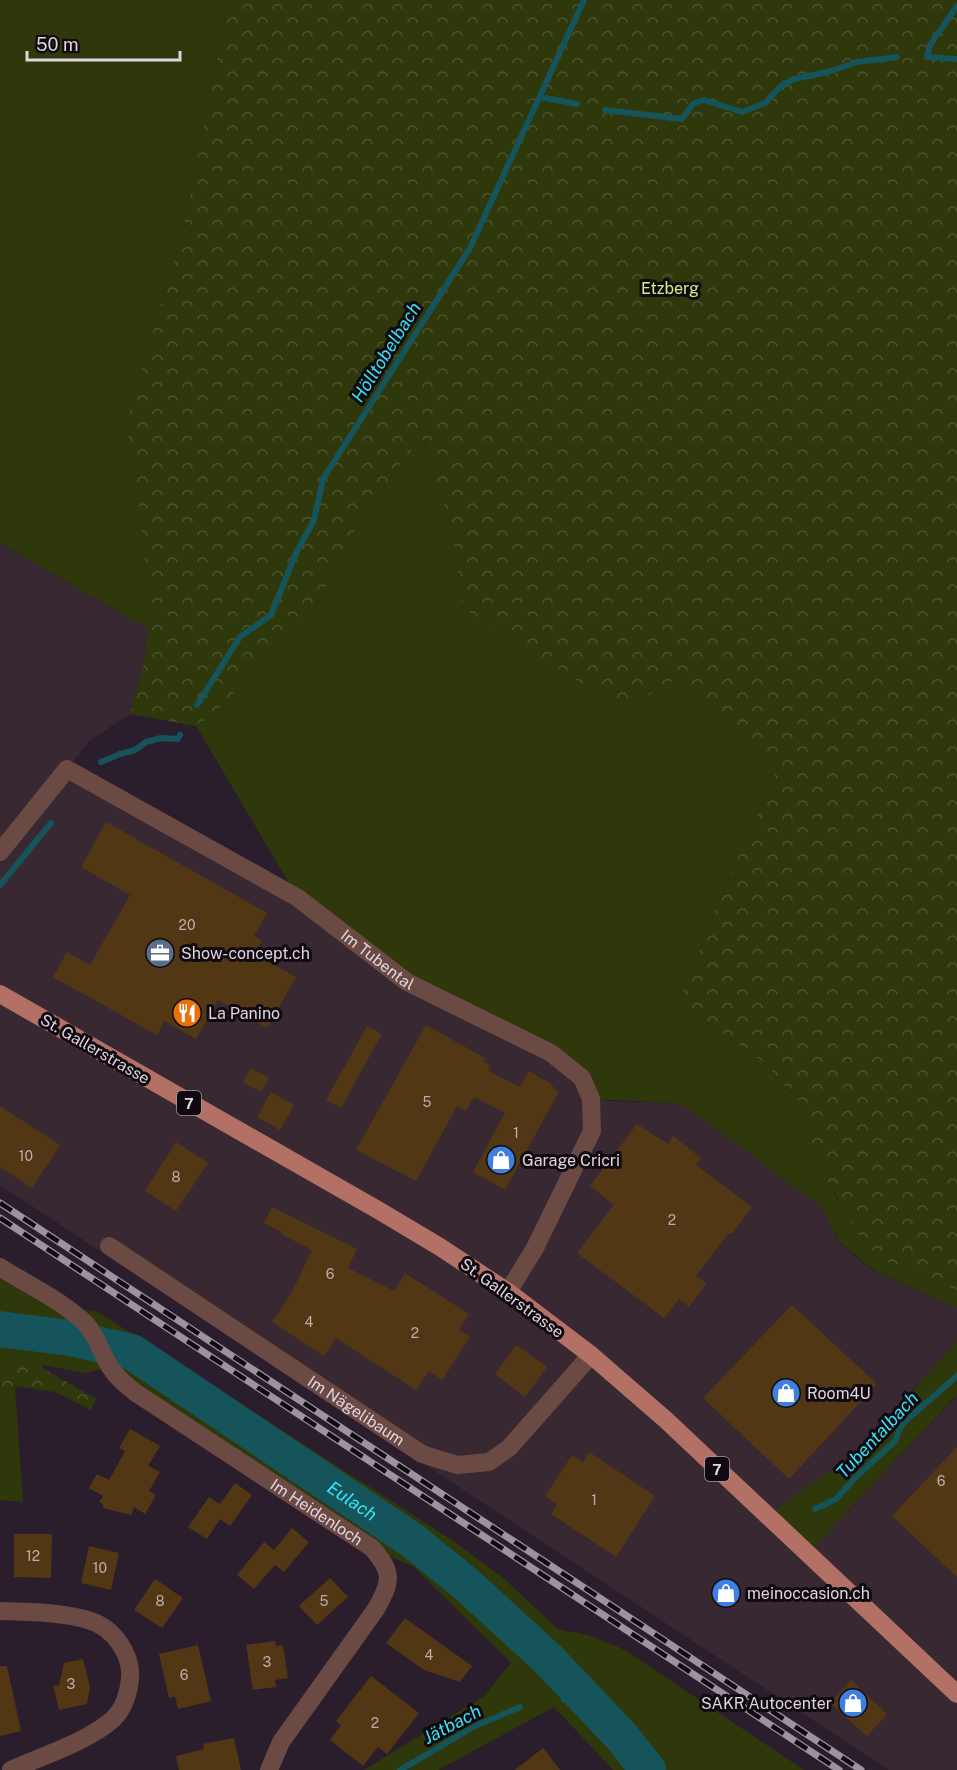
<svg xmlns="http://www.w3.org/2000/svg" width="957" height="1770" font-family="'Public Sans',sans-serif">
	<style>
		.commercial { fill: #382832 }
		.grass { fill: #2f380a }
		.forest { fill: url(#forest-crowns) }
		.lines { fill: none; stroke-linecap: round; stroke-linejoin: round }
		.stream { stroke: #15545b; stroke-width: 6 }
		.river { stroke: #15545b; stroke-width: 36 }
		.building { fill: #523715 }
		.minor { stroke: #6c4a44; stroke-width: 18 }
		.major { stroke: #b37064; stroke-width: 18 }
		.rail-casing { stroke: #9d929e; stroke-width: 7 }
		.rail { stroke: #100a10; stroke-width: 4.5; stroke-dasharray: 14; stroke-linecap: butt }
		.labels { text-anchor: middle; dominant-baseline: central; stroke-width: 6; stroke-linejoin: round; paint-order: stroke }
		.number-label { font-size: 14px; fill: #bcaead }
		.shield { fill: #100a10; stroke: #a199a2; stroke-width: 1.5 }
		.shield-label { font-size: 15px; font-weight: bold; fill: #dfd6e0 }
		.park-label { font-size: 16px; fill: #d5ed84; stroke: #100a10 }
		.poi-label { font-size: 16px; fill: #dfd6e0; stroke: #100a10; text-anchor: start }
		.street-label { font-size: 16px; fill: #dfd6e0; stroke: #100a10 }
		.water-label { font-size: 18px; font-style: italic; fill: #37e3f6; stroke: #100a10 }
	</style>
	<defs>
		<pattern id="forest-crowns" width="20" height="18" patternUnits="userSpaceOnUse" patternTransform="scale(1.5)"><rect width="20" height="18" fill="#2f380a"/><path d="M2 6a3 3 0 1 1 6 0M12 15a3 3 0 1 1 6 0" fill="none" stroke="#4d542d"/></pattern>
	</defs>
	<rect width="100%" height="100%" fill="#2b1e2c"/>
	<path class="commercial" d="M0,543L149,629L144,663L130,714L89,741L67,769L551,1053L606,1101L677,1103L698,1115L822,1208L840,1244L876,1272L957,1308V1341L860,1449L769,1517L807,1555L957,1396V1770H889L0,1185Z"/>
	<g class="grass">
		<path d="M0,0H229L182,236L126,422L141,523L149,606V629L0,543Z"/>
		<path d="M422,436L450,522L463,609L680,676L698,698L778,768L731,873L678,1001L770,1067L776,1078L803,1104L812,1142L826,1178L837,1199L885,1261L957,1290V1308L877,1272L840,1243L822,1208L698,1115L677,1103L591,1099L582,1078L407,982L298,898L196,726L227,702L253,666L278,649L309,619L361,518Z"/>
		<path d="M10,1274L66,1308L98,1312L455,1542L502,1577L558,1629L591,1636L625,1650L804,1770H613L554,1707L438,1770H364L484,1696L511,1663L414,1567L372,1548L110,1367L85,1373L43,1365L0,1360V1278Z"/>
		<path d="M957,1341V1395L807,1555L769,1517L783,1504L860,1449Z"/>
		<path d="M15,1386L23,1502L0,1500V1398Z"/>
	</g>
	<g class="forest">
		<path d="M229,0H957V1290L885,1261L863,1242L826,1178L812,1142L803,1104L776,1078L770,1067L678,1001L731,873L778,768L698,698L680,676L624,710L463,609L450,522L422,436L361,518L309,619L278,649L253,666L227,702L196,726L130,714L144,663L149,629V606L141,523L126,422L182,236Z"/>
		<path d="M0,1360L43,1365V1368L96,1399L91,1410L55,1392L15,1386L0,1398Z"/>
	</g>
	<g class="lines">
		<g class="stream">
			<path d="M957,6L930,45L927,57L957,59"/>
			<path d="M540,97L577,104"/>
			<path d="M605,110L682,119L694,103L704,100L742,112L765,103L782,85L794,79L828,72L857,62L897,57"/>
			<path d="M197,705L240,637L271,615L297,551L314,520L323,479L470,248L584,0"/>
			<path d="M101,762L120,754L135,750L146,742L161,738L178,739L180,735"/>
			<path d="M0,885L51,823"/>
			<path d="M815,1509L836,1499L856,1477L895,1441L902,1424L957,1376"/>
			<path d="M564,1700L584,1696"/>
			<path d="M620,1723L621,1736"/>
			<path d="M400,1770L475,1726L520,1707"/>
		</g>
		<path class="river" id="s1" d="M0,1329L70,1338L132,1352L413,1541L466,1584L548,1659L621,1736L648,1770"/>
	</g>
	<g class="building">
		<path d="M106,822L267,913L254,936L262,941L254,954L296,977L267,1028L218,1000L196,1039L164,1021L157,1035L53,977L67,952L90,965L130,895L81,867Z"/>
		<path d="M426,1025L485,1058L483,1061L491,1066L488,1071L520,1087L529,1071L551,1084L558,1093L505,1190L473,1172L505,1113L474,1097L466,1111L457,1106L416,1181L356,1150Z"/>
		<path d="M367,1026L382,1034L341,1108L326,1100Z"/>
		<path d="M251,1068L269,1078L261,1092L243,1082Z"/>
		<path d="M271,1092L294,1105L280,1130L257,1117Z"/>
		<path d="M0,1106L60,1145L32,1188L0,1167Z"/>
		<path d="M637,1124L668,1144L673,1136L701,1158L696,1165L752,1207L732,1234L729,1233L696,1276L707,1283L689,1307L679,1299L664,1318L577,1253L614,1205L590,1186Z"/>
		<path d="M176,1142L208,1163L176,1211L145,1191Z"/>
		<path d="M272,1207L357,1249L348,1268L394,1291L405,1273L469,1314L459,1330L470,1337L442,1380L429,1371L416,1390L336,1338L324,1356L272,1322L291,1294L312,1250L281,1234L282,1232L264,1223Z"/>
		<path d="M792,1305L877,1384L789,1479L703,1398Z"/>
		<path d="M516,1345L547,1367L525,1397L495,1374Z"/>
		<path d="M130,1429L160,1446L148,1466L160,1472L149,1491L156,1495L145,1514L134,1507L131,1515L103,1508V1504L99,1502L103,1496L89,1488L97,1474L109,1480L125,1451L119,1448Z"/>
		<path d="M957,1447V1577L892,1516Z"/>
		<path d="M589,1452L655,1496L616,1557L551,1514L557,1505L545,1496L572,1455L583,1463Z"/>
		<path d="M235,1483L252,1495L230,1526L220,1519L207,1539L188,1527L209,1497L220,1504Z"/>
		<path d="M292,1528L309,1542L284,1572L275,1565L254,1589L237,1575L264,1542L274,1550Z"/>
		<path d="M14,1534H52L51,1578L14,1577Z"/>
		<path d="M89,1546L119,1553L111,1590L81,1583Z"/>
		<path d="M330,1578L348,1597L317,1625L299,1606Z"/>
		<path d="M155,1579L183,1598L162,1628L134,1610Z"/>
		<path d="M405,1618L472,1666L460,1682L424,1670L386,1643Z"/>
		<path d="M275,1641L276,1646L283,1645L288,1678L275,1680L276,1687L253,1690L246,1645Z"/>
		<path d="M198,1645L211,1701L178,1709L175,1696L169,1698L159,1654Z"/>
		<path d="M83,1659L90,1688L87,1704L59,1710L53,1685L59,1686L64,1663Z"/>
		<path d="M0,1666H7L21,1731L0,1736Z"/>
		<path d="M371,1676L419,1713L387,1754L378,1747L363,1766L330,1740L341,1725L336,1721Z"/>
		<path d="M851,1680L887,1714L867,1736L830,1703Z"/>
		<path d="M234,1738L241,1770H179L176,1756L204,1749L203,1744Z"/>
		<path d="M543,1748L560,1770H515Z"/>
	</g>
	<g class="lines">
		<g class="minor">
			<path id="s2" d="M0,852L67,769L298,898L407,982L551,1053L582,1078L591,1099L592,1131L535,1248L508,1292"/>
			<path id="s3" d="M109,1246L422,1454L457,1465L489,1462L509,1448L591,1355"/>
			<path id="s4" d="M0,1267C28,1285 61,1300 85,1323C97,1335 101,1353 110,1367C117,1378 126,1385 136,1393L372,1548C393,1572 392,1581 376,1609L281,1742L269,1770"/>
			<path d="M0,1611C28,1612 65,1612 91,1621C113,1628 132,1654 130,1678C129,1692 124,1709 113,1719C89,1741 42,1756 11,1770"/>
		</g>
		<path class="major" d="M0,994L378,1210L440,1247L508,1292L591,1355L666,1420L957,1694"/>
		<g class="rail-casing">
			<g id="rail">
				<path d="M0,1203L861,1770"/>
				<path d="M0,1218L839,1770"/>
			</g>
		</g>
		<use href="#rail" class="rail"/>
	</g>
	<defs>
		<g id="office-disc" transform="scale(1.5)"><circle r="9.5" fill="#5c6f8a" stroke="#100a10"/><path d="M-6-3h4V-5.5h4V-3h4V5H-6ZM-1-4.5V-3h2v-1.5ZM-6 0V1H6V0Z" fill="#fff"/></g>
		<g id="restaurant-disc" transform="scale(1.5)"><circle r="9.5" fill="#e8710a" stroke="#100a10"/><path d="M-5-6h1v4h1v-4h1v4h1v-4h1v5L-1.5 .5V6h-2V.5L-5-1ZM5-6V6H3V1.5H1.5Q1.5-4 5-6Z" fill="#fff"/></g>
		<g id="shop-disc" transform="scale(1.5)"><circle r="9.5" fill="#3f7fe0" stroke="#100a10"/><path d="M-5-2.5h2.3a2.7 3.5 0 0 1 5.4 0H5L5.5 6h-11ZM-1.5-2.5h3a1.5 2.3 0 0 0-3 0Z" fill="#fff"/></g>
	</defs>
	<g fill-rule="evenodd">
		<use href="#office-disc" x="160" y="953"/>
		<use href="#restaurant-disc" x="187" y="1013"/>
		<use href="#shop-disc" x="501" y="1160"/>
		<use href="#shop-disc" x="786" y="1393"/>
		<use href="#shop-disc" x="726" y="1593"/>
		<use href="#shop-disc" x="853" y="1703"/>
	</g>
	<g class="labels">
		<g class="number-label">
			<text x="187" y="925">20</text>
			<text x="427" y="1102">5</text>
			<text x="516" y="1133">1</text>
			<text x="26" y="1156">10</text>
			<text x="176" y="1177">8</text>
			<text x="672" y="1220">2</text>
			<text x="330" y="1274">6</text>
			<text x="309" y="1322">4</text>
			<text x="415" y="1333">2</text>
			<text x="941" y="1481">6</text>
			<text x="594" y="1500">1</text>
			<text x="33" y="1556">12</text>
			<text x="100" y="1568">10</text>
			<text x="160" y="1601">8</text>
			<text x="324" y="1601">5</text>
			<text x="429" y="1655">4</text>
			<text x="267" y="1662">3</text>
			<text x="184" y="1675">6</text>
			<text x="71" y="1684">3</text>
			<text x="375" y="1723">2</text>
		</g>
		<g class="shield">
			<rect x="177" y="1091" width="24" height="24" rx="4.5"/>
			<rect x="705" y="1457" width="24" height="24" rx="4.5"/>
		</g>
		<g class="shield-label">
			<text x="189" y="1103">7</text>
			<text x="717" y="1469">7</text>
		</g>
		<g class="park-label">
			<text x="670" y="288">Etzberg</text>
		</g>
		<g class="poi-label">
			<text x="181" y="953">Show-concept.ch</text>
			<text x="208" y="1013">La Panino</text>
			<text x="522" y="1160">Garage Cricri</text>
			<text x="807" y="1393">Room4U</text>
			<text x="747" y="1593">meinoccasion.ch</text>
			<text x="832" y="1703" text-anchor="end">SAKR Autocenter</text>
		</g>
		<g class="street-label">
			<text stroke="none"><textPath href="#s2" startOffset="472">Im Tubental</textPath></text>
			<text transform="translate(95 1049) rotate(30)">St. Gallerstrasse</text>
			<text transform="translate(512 1298) rotate(36)">St. Gallerstrasse</text>
			<text stroke="none"><textPath href="#s3" startOffset="297">Im Nägelibaum</textPath></text>
			<text stroke="none"><textPath href="#s4" startOffset="406">Im Heidenloch</textPath></text>
		</g>
		<g class="water-label">
			<text transform="translate(386 352) rotate(-58)">Hölltobelbach</text>
			<text transform="translate(877 1435) rotate(-47)">Tubentalbach</text>
			<text stroke="none"><textPath href="#s1" startOffset="400">Eulach</textPath></text>
			<text transform="translate(452 1724) rotate(-28)">Jätbach</text>
		</g>
	</g>
	<path d="M27 51v9h153v-9" fill="none" stroke="#dfd6e0" stroke-width="3"/>
	<text x="36" y="51" font-size="18" fill="#dfd6e0" stroke="#100a10" stroke-width="4.5" paint-order="stroke">50 m</text>
</svg>
